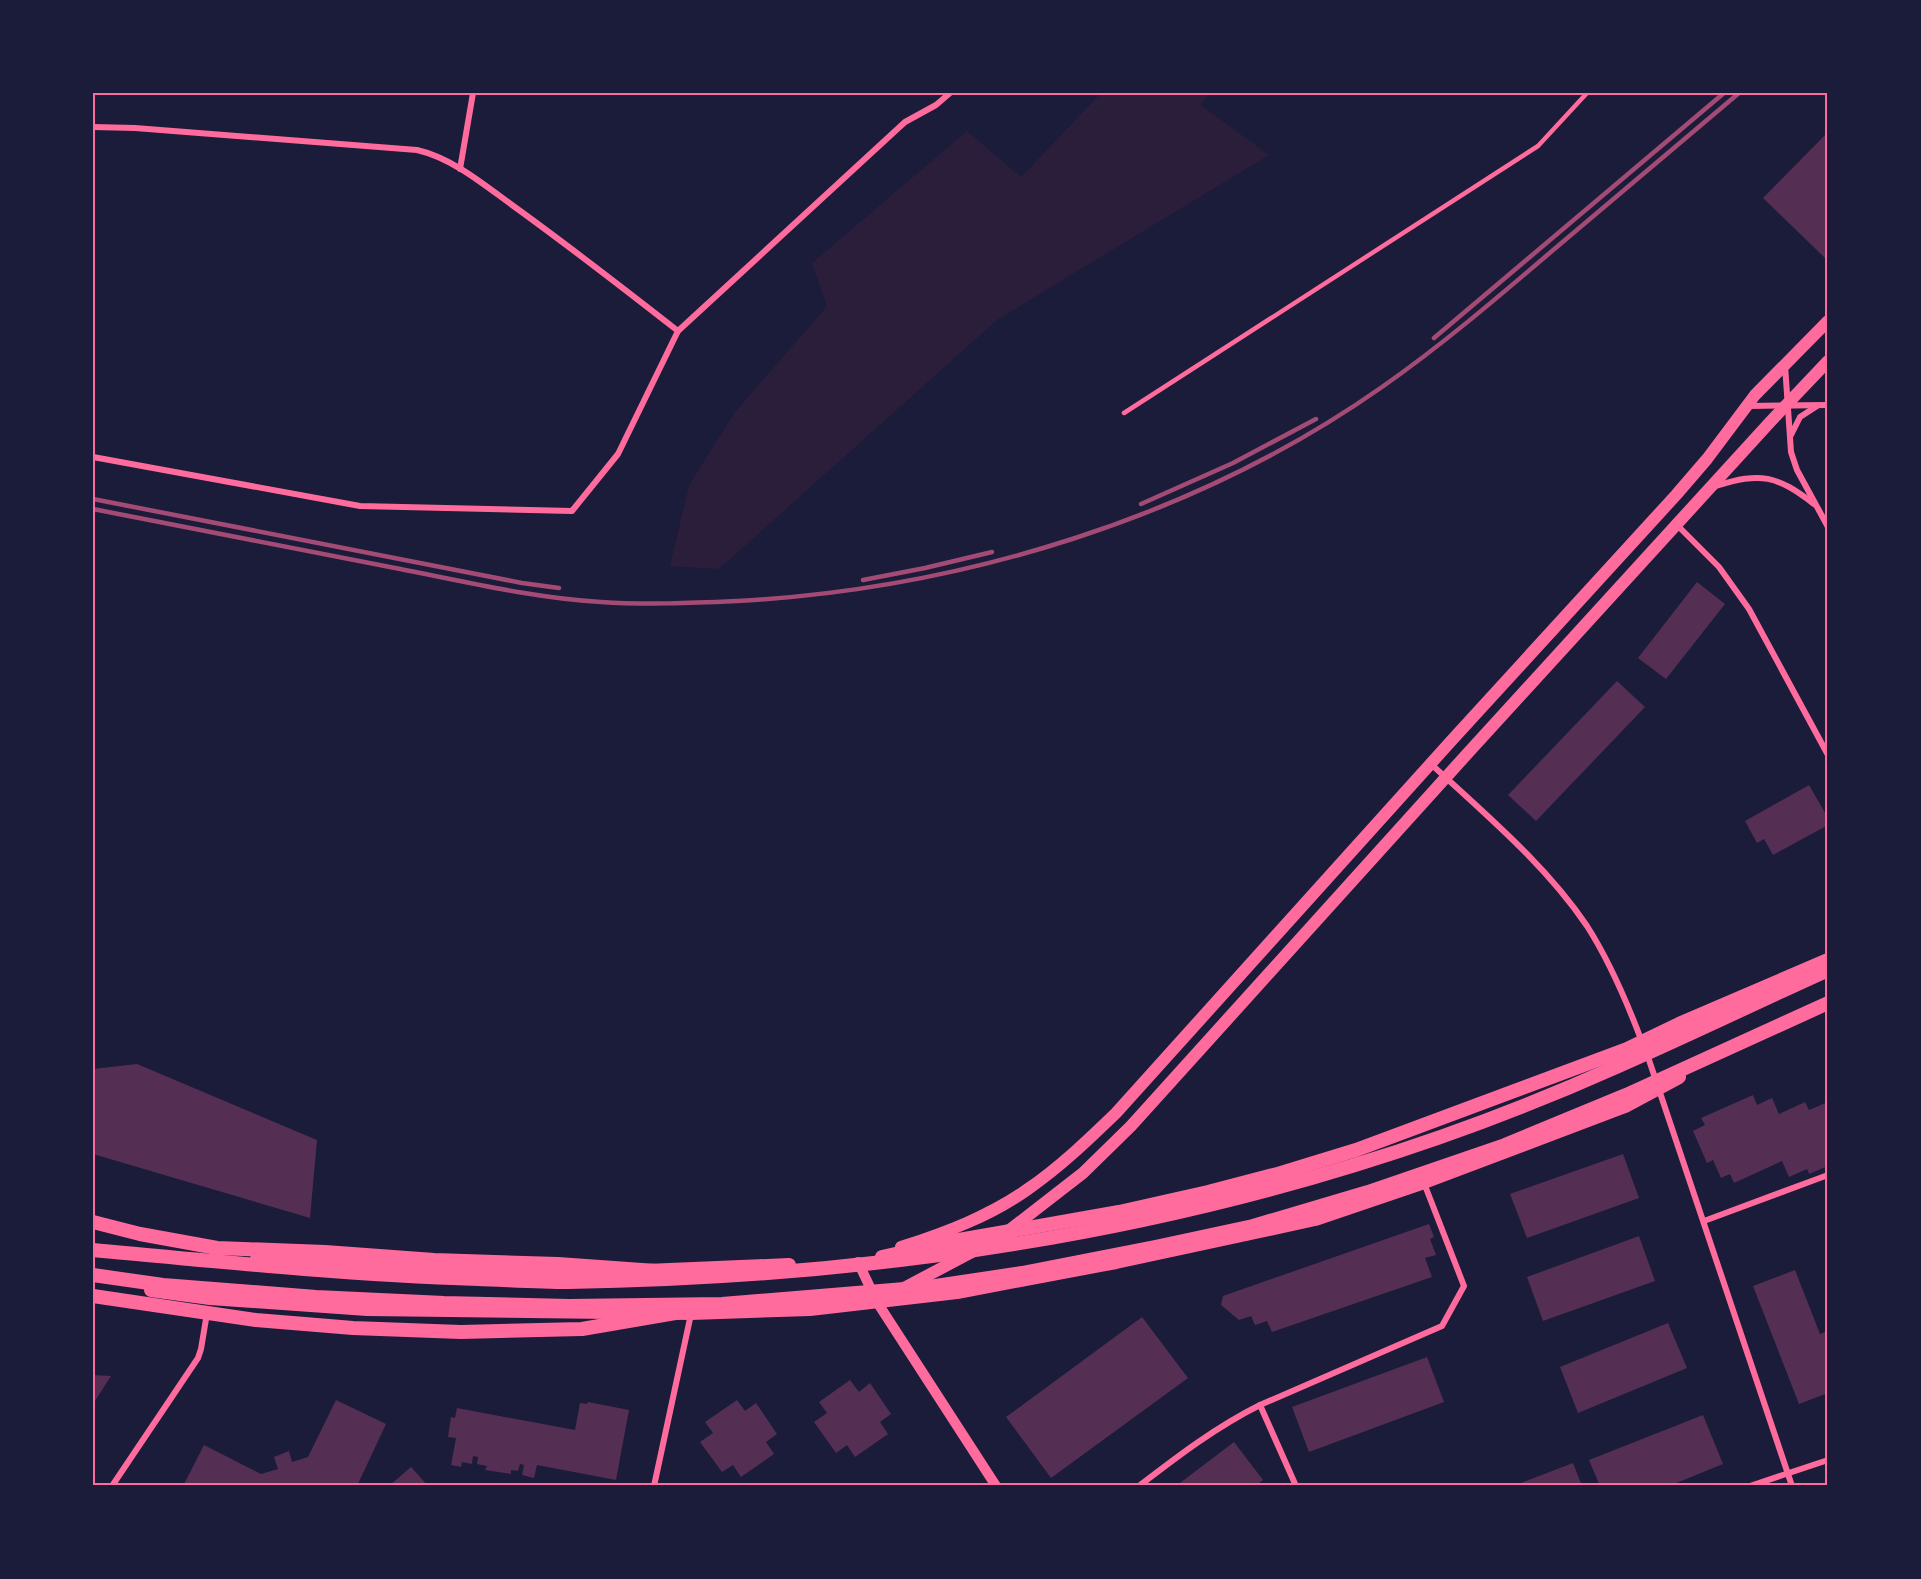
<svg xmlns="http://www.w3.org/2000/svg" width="1921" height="1579" font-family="'Crimson Pro',serif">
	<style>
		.green { fill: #2a1e3b }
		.building { fill: #542f53 }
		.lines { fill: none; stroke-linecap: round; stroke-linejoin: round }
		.service { stroke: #ff6b9d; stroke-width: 4.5 }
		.minor { stroke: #ff6b9d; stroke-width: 6 }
		.tertiary { stroke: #ff6b9d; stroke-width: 10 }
		.secondary { stroke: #ff6b9d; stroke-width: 12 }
		.primary { stroke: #ff6b9d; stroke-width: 14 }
		.trunk { stroke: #ff6b9d; stroke-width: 14 }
		.rail { stroke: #a44b75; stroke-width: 4.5 }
		.neatline { fill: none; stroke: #ff6b9d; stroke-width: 2 }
	</style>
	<rect width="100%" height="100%" fill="#1b1b3a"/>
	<path class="green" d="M1101,93H1210L1201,105L1269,155L997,320L719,569L670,566L689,485L735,412L827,306L812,263L967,131L1021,177Z"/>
	<g class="building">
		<path d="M1828,132V256L1825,258L1763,198Z"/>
		<path d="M1697,582L1725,604L1666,679L1638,658Z"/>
		<path d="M1617,681L1645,707L1536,821L1508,795Z"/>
		<path d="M1809,785L1828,818V825L1773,855L1764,839L1757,843L1745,821Z"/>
		<path d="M137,1064L317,1140L310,1218L93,1154V1069Z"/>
		<path d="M1753,1095L1757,1105L1772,1098L1779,1114L1805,1102L1809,1110L1828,1102V1166L1809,1174L1807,1169L1789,1177L1782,1161L1734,1183L1730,1174L1721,1178L1713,1160L1707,1163L1693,1131L1705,1125L1701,1118Z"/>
		<path d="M1623,1154L1639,1198L1527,1238L1510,1194Z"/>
		<path d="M1429,1224L1434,1237L1430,1239L1436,1255L1425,1258L1432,1277L1272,1332L1267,1321L1255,1325L1251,1316L1239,1320L1221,1305L1223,1296Z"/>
		<path d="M1639,1236L1655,1281L1543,1321L1527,1277Z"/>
		<path d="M1795,1270L1820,1334L1828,1331V1393L1799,1404L1753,1286Z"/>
		<path d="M1142,1317L1188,1378L1051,1478L1006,1417Z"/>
		<path d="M1668,1323L1687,1368L1578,1413L1560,1367Z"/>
		<path d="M1427,1357L1444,1402L1309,1452L1292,1407Z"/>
		<path d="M93,1375L111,1376L93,1404Z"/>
		<path d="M850,1380L859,1392L870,1383L891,1414L880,1422L888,1434L855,1457L847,1445L836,1453L814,1422L827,1413L819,1402Z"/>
		<path d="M336,1400L386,1424L357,1486H183L204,1445L261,1474L278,1469L274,1457L289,1451L292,1462L308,1457Z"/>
		<path d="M737,1400L745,1411L756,1403L777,1434L766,1442L774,1454L741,1477L733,1465L722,1472L700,1442L713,1433L705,1422Z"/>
		<path d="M588,1402L629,1410L616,1480L537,1465L534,1478L522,1475L524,1465L520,1464L518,1471L511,1470V1474L485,1470L487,1466L477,1464L478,1457L473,1456L472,1464L462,1462L461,1467L451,1465L456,1438L448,1437L451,1417L455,1418L457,1408L575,1430L580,1403L587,1404Z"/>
		<path d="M1703,1415L1723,1464L1669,1486H1600L1589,1460Z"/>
		<path d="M1234,1442L1263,1480L1255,1486H1176Z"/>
		<path d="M1573,1463L1582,1486H1513Z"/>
		<path d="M411,1467L428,1486H389Z"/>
	</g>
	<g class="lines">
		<path class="service" d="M1124,413L1538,146L1587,93"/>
		<g class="minor">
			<path d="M93,127L135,128L417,150C452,158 483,184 512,205C569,246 623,288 678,331L618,454L572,511L360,506L93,457"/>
			<path d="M460,169L473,93"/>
			<path d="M678,331L905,122L936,105L950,93"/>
			<path d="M1785,365L1791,452L1797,470L1828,527"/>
			<path d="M1748,406L1828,405"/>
			<path d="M1791,435L1800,417L1817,406"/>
			<path d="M1716,486C1761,472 1776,475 1814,504"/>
			<path d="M1677,525L1719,567L1749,609L1828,755"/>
			<path d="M1431,764C1485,814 1545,864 1587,926C1610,962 1627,1002 1642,1042"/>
			<path d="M1647,1054L1792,1486"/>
			<path d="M1704,1221L1828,1175"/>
			<path d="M1260,1405L1296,1486"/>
			<path d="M112,1486L198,1358L201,1349L207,1313"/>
			<path d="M654,1486L691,1314"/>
			<path d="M1139,1486C1178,1456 1216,1427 1260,1405L1442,1326L1464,1286L1424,1183"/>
			<path d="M1750,1486L1828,1460"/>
		</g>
		<path class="tertiary" d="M858,1262L877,1302L996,1486"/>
		<g class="secondary">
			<path d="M1007,1232L1083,1173L1131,1126L1467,754L1771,421L1828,361"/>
			<path d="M901,1247C945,1233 990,1216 1028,1189C1060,1167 1088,1140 1116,1113L1452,740L1676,495L1707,459L1755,395L1828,321"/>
			<path d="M902,1289L972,1252"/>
		</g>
		<g class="primary">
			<path d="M882,1257L953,1241L1119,1212L1208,1192L1281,1173L1356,1150L1627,1049L1679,1024L1828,960"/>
			<path d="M257,1259L502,1271L612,1273"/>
			<path d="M646,1271L789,1265"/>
			<path d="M151,1290L210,1298L367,1309L691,1313L810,1309L957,1292L1116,1262L1315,1219L1424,1182L1625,1106L1679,1077"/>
		</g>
		<g class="trunk">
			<path d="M93,1222L140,1234L217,1248L325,1252L434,1260L558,1264L656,1271"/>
			<path d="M93,1250C221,1262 349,1275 478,1279C508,1280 538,1282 568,1282C832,1278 1102,1243 1355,1165C1444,1138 1531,1105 1616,1067C1687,1036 1757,1002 1828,970"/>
			<path d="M93,1275L163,1285L316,1297L444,1303L569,1306L722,1304L929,1287L1022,1273L1155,1247L1253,1226L1368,1192L1505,1145L1626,1095L1828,1003"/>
			<path d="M93,1296L256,1320L353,1328L461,1332L582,1329L681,1312"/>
		</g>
		<g class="rail">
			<path d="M1434,338L1724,93"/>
			<path d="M93,499L522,583L559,588"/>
			<path d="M1141,504L1233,463L1316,419"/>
			<path d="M93,509C194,529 295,548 395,568C463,581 532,598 601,602C646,605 692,603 737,601C962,589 1197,517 1382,387C1442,345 1497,298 1552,251C1614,198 1677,146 1739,93"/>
			<path d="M863,580L925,568L992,552"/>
		</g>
	</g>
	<rect width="1921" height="1579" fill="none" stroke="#1b1b3a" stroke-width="189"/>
	<rect x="94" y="94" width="1732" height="1390" class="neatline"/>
</svg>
